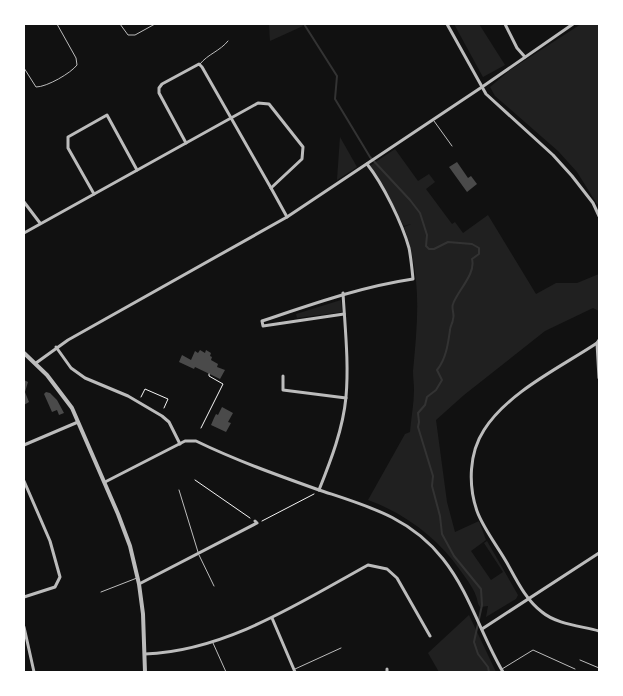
<svg xmlns="http://www.w3.org/2000/svg" width="623" height="696" font-family="'Titillium Web',sans-serif">
	<style>
		.green { fill: #202020 }
		.lines { fill: none; stroke-linecap: round; stroke-linejoin: round }
		.stream { stroke: #333; stroke-width: 2 }
		.building { fill: #4a4a4a }
		.path { stroke: #f5f5f5; stroke-width: 1 }
		.service { stroke: #bcbcbc; stroke-width: 1 }
		.minor { stroke: #bcbcbc; stroke-width: 3 }
		.tertiary { stroke: #bcbcbc; stroke-width: 4 }
	</style>
	<rect width="100%" height="100%" fill="#111"/>
	<g class="green">
		<path d="M269,24H302L303,26L270,41Z"/>
		<path d="M454,24H479L505,65L483,77Z"/>
		<path d="M581,24H599V203L597,204L577,172L558,151L495,96L490,87L510,70Z"/>
		<path d="M340,137L357,167L337,180Z"/>
		<path d="M395,149L418,181L429,174L435,182L426,189L452,224L455,222L463,233L488,215L536,294L556,283H577L599,274V311L593,308L545,331L464,395L436,420L447,502L455,532L479,521L486,540L471,551L491,580L503,572L484,543L487,541L518,595L516,599L486,617L488,606L480,607C477,603 478,601 476,596C473,587 465,577 460,570C438,538 404,513 368,500L405,434L410,432C411,418 414,404 414,390C414,384 413,377 413,371C418,319 422,277 404,227L411,224L404,226L368,167Z"/>
		<path d="M341,300L342,312L297,318L296,314Z"/>
		<path d="M469,615L496,672H439L428,653Z"/>
	</g>
	<g class="lines">
		<path class="stream" d="M304,24L337,76L335,99L370,157L410,200L420,213L427,235L426,246L429,249H434L448,242L472,244L479,248V254L472,259C476,274 458,290 453,304C451,309 455,314 453,319C453,323 450,326 450,330C448,344 446,359 437,370L442,380L436,390L427,397L425,405L418,413L419,422L418,427L433,476L432,486L440,516L442,534L454,556L481,589L482,605L474,642L478,654L488,667L489,672"/>
	</g>
	<g class="building">
		<path d="M457,162L468,178L471,176L477,184L467,192L449,167Z"/>
		<path d="M200,350L205,353L206,350L211,353L210,356L212,357L211,360L218,364L217,367L225,370L220,379L195,367L194,369L179,362L182,355L191,360L195,351L198,353Z"/>
		<path d="M24,380L28,382L25,392L29,402L24,405Z"/>
		<path d="M46,392L50,393L57,400L64,413L59,415L57,410L52,412L44,394Z"/>
		<path d="M222,407L233,413L228,422L231,423L226,432L211,425L214,418L216,414L218,415Z"/>
	</g>
	<g class="lines">
		<g class="path">
			<path d="M141,397L145,389L168,399L164,408"/>
			<path d="M201,428L223,384L209,376V374"/>
			<path d="M195,480L250,518"/>
			<path d="M262,521L314,494"/>
		</g>
		<g class="service">
			<path d="M120,24L128,35H135L155,24"/>
			<path d="M200,64C208,54 220,51 228,41"/>
			<path d="M24,68L36,87C47,87 71,73 77,65L76,58L57,24"/>
			<path d="M434,121L452,146"/>
			<path d="M179,490L198,552"/>
			<path d="M199,555L214,586"/>
			<path d="M101,592L137,578"/>
			<path d="M213,643L226,672"/>
			<path d="M580,660L599,668"/>
			<path d="M295,669L341,648"/>
			<path d="M502,669L533,650L575,669"/>
		</g>
		<g class="minor">
			<path d="M447,24L486,94L553,155L572,176L593,203L599,216"/>
			<path d="M505,24L517,48L525,57"/>
			<path d="M186,143L159,93V88L162,84L199,64L202,67L271,188"/>
			<path d="M94,194L68,148V137L107,115L137,170"/>
			<path d="M24,202L40,223"/>
			<path d="M24,233L258,103L269,104L303,147L302,159L271,188L287,217"/>
			<path d="M344,314L263,326L262,321C313,304 360,287 413,279C412,269 411,258 409,248C402,223 383,184 367,164"/>
			<path d="M599,340L597,343L599,378"/>
			<path d="M597,343C561,367 508,392 484,430C469,453 468,485 477,511C483,528 498,547 507,563C517,581 526,600 542,612C556,624 581,626 599,631"/>
			<path d="M56,347L71,368L85,378L128,396L162,416L169,422L180,444"/>
			<path d="M36,363L68,340L287,217L482,87L573,24"/>
			<path d="M283,376V390L346,398"/>
			<path d="M24,445L78,422"/>
			<path d="M24,481L50,541L60,577L55,587L24,597"/>
			<path d="M105,482L185,441H196C235,460 277,475 319,490C367,506 410,517 443,559C470,593 481,635 503,672"/>
			<path d="M319,490C331,460 343,429 346,397C349,363 345,328 343,293"/>
			<path d="M139,584L257,523L255,521"/>
			<path d="M272,618L295,672"/>
			<path d="M24,627L34,672"/>
			<path d="M482,629L599,553"/>
			<path d="M145,654C226,651 299,603 368,565L387,569L397,578L430,636"/>
			<path d="M387,669V672"/>
		</g>
		<path class="tertiary" d="M24,353L47,375L72,408L118,514L130,546L139,584L143,614L145,672"/>
	</g>
	<rect width="623" height="696" fill="none" stroke="#ffffff" stroke-width="50"/>
</svg>
